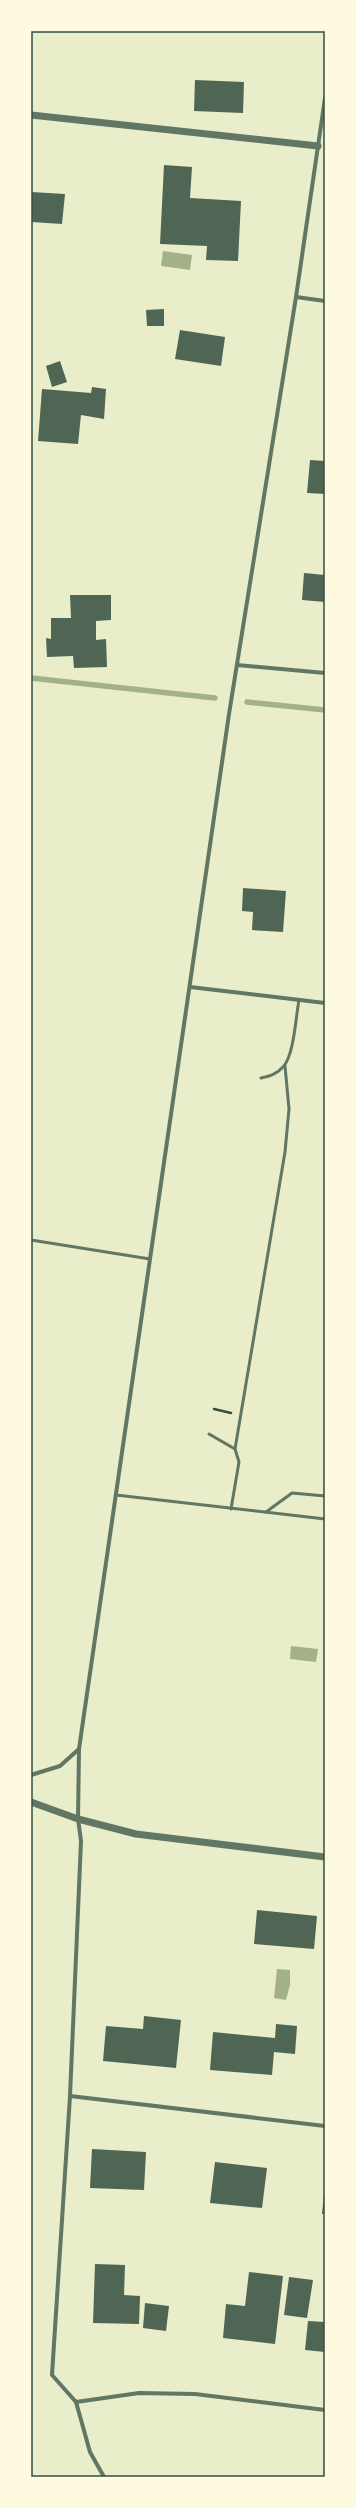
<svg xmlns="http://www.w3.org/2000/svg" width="356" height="2508" font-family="Karla,sans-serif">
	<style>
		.water { fill: #a3b18a }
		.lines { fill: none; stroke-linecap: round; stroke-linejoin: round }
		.stream { stroke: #a3b18a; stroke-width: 5.5 }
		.building { fill: #4f6655 }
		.path { stroke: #344e41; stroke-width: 2.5 }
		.service { stroke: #617663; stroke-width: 3 }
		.minor { stroke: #617663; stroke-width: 4 }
		.tertiary { stroke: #617663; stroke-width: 7 }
		.neatline { fill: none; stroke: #344e41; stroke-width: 1.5 }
	</style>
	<rect width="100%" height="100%" fill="#e9edc9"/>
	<g class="water">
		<path d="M163,251L192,255L190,270L161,266Z"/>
		<path d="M291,1646L318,1649L316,1662L290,1659Z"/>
		<path d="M277,1969L290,1970V1985L286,2000L274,1998Z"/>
	</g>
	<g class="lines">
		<g class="stream">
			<path d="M31,678L215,698"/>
			<path d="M247,702L325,710"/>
		</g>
	</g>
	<g class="building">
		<path d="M195,80L244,82L243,113L194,111Z"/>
		<path d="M164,165L192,167L190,198L241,201L238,261L206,260L207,246L160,244Z"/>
		<path d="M31,192L65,194L62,224L31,222Z"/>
		<path d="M164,309V326H147L146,310Z"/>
		<path d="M180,330L225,337L221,366L175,359Z"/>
		<path d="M60,361L67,382L52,387L46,366Z"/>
		<path d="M92,387L106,389L104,419L81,415L78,444L38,441L42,389L91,393Z"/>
		<path d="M310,460L325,461V494L307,493Z"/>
		<path d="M304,573L325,575V602L302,600Z"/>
		<path d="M70,595H111V620L96,621V640L106,639L107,667L74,668L73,656L47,657L46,638L51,639V618H71Z"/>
		<path d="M243,888L286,891L283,932L252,930L253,912L242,911Z"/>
		<path d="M257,1910L317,1916L314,1949L254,1944Z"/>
		<path d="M144,2016L181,2020L176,2068L103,2061L106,2026L143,2029Z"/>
		<path d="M276,2024L297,2026L295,2054L274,2052L272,2075L210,2070L213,2032L275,2038Z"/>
		<path d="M92,2149L146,2152L144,2190L90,2188Z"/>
		<path d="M215,2162L267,2168L262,2208L210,2203Z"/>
		<path d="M324,2194H325V2214H322Z"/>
		<path d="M95,2264L125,2265L124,2295L140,2296L139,2324L93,2323Z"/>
		<path d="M249,2272L283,2276L275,2344L223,2338L226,2304L245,2306Z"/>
		<path d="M289,2277L313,2280L307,2318L284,2315Z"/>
		<path d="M145,2303L169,2306L166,2331L143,2328Z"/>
		<path d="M308,2321L325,2322V2352L305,2350Z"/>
	</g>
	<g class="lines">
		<path class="path" d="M214,1409L231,1413"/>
		<g class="service">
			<path d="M261,1078C270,1076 277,1074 283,1067C294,1056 296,1015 299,1000"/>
			<path d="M31,1240L150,1259"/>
			<path d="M209,1434L235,1449L239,1462L231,1509"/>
			<path d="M235,1449L285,1152L289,1109L285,1066"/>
			<path d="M116,1495L325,1519"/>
			<path d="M266,1512L292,1493L325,1496"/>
		</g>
		<g class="minor">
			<path d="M296,297L325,301"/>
			<path d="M237,665L325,673"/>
			<path d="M190,987L325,1003"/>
			<path d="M31,1775L60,1766L79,1749"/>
			<path d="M70,2096L325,2126"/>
			<path d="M76,2402L139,2393L195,2394L325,2410"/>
			<path d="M104,2477L90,2452L76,2402L52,2375L70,2096L81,1841L78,1819L79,1749L229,714L296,297L325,98"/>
		</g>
		<g class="tertiary">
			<path d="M31,115L318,146"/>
			<path d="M31,1802L78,1819L136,1834L325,1857"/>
		</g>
	</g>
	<rect width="356" height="2508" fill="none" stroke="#fefae0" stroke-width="64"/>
	<rect x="32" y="32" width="292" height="2444" class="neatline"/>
</svg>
